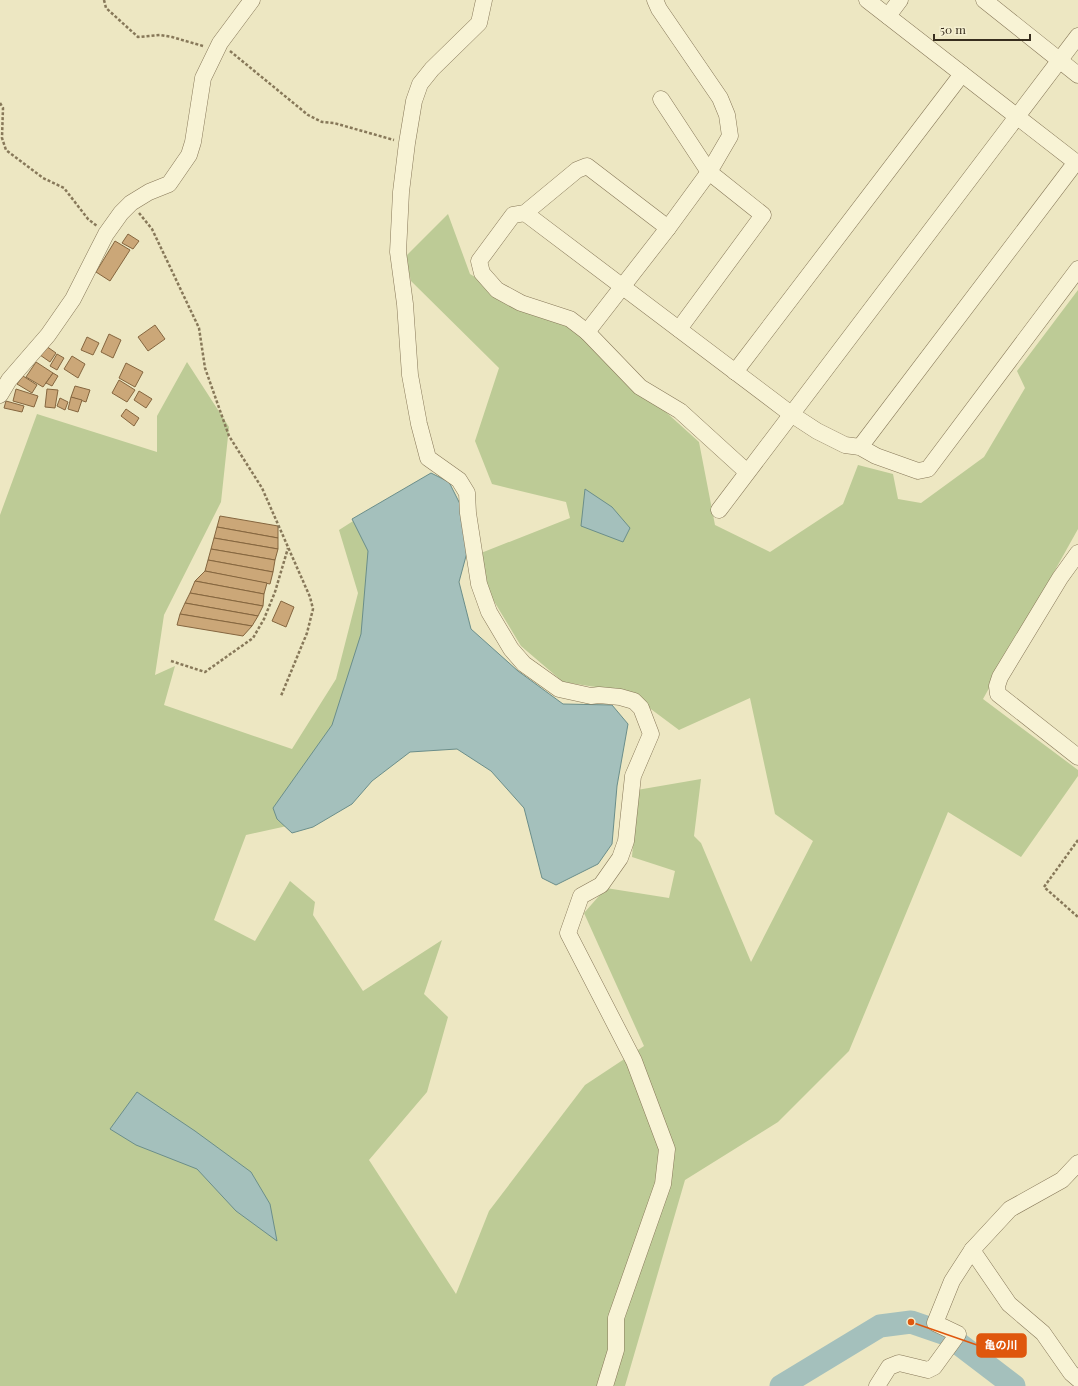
<svg xmlns="http://www.w3.org/2000/svg" width="1078" height="1386" font-family="'Playfair Display','Noto Sans JP',serif">
	<style>
		.green { fill: #bdcb96 }
		.water { fill: #a4c0bc; stroke: #6b8e8a }
		.lines { fill: none; stroke-linecap: round; stroke-linejoin: round }
		.river { stroke: #a4c0bc; stroke-width: 23 }
		.building { fill: #cba778; stroke: #85663f }
		.minor-casing { stroke: #877859; stroke-width: 17 }
		.path { stroke: #877859; stroke-width: 2.5; stroke-dasharray: 3 2; stroke-linecap: butt }
		.minor { stroke: #f8f3d5; stroke-width: 16 }
		.leader { fill: none; stroke: #df570d; stroke-width: 1.5 }
		.callout-dot { fill: #df570d; stroke: #f5f0d1; stroke-width: 1.5 }
		.callout { fill: #df570d; stroke: #df570d; stroke-width: 1.5 }
		.callout-label { font-size: 11px; text-anchor: middle; font-weight: bold; fill: #fff }
	</style>
	<rect width="100%" height="100%" fill="#ede7c2"/>
	<path class="green" d="M448,214L470,274L538,315L571,326L699,442L715,525L770,552L843,504L858,465L893,474L898,499L921,503L984,457L1025,388L1017,371L1078,290V529L983,699L1078,770V776L1021,857L948,812L849,1051L778,1122L685,1180L625,1386H0V515L37,414L157,452V416L187,362L229,427L221,502L164,615L155,675L175,666L164,705L292,749L336,679L358,593L339,530L361,516L387,586L350,726L287,826L246,835L214,920L255,941L290,881L315,902L313,915L363,991L442,940L424,994L448,1017L427,1092L369,1160L456,1294L489,1211L585,1085L644,1046L584,913L606,888L669,898L675,871L632,857L637,790L701,779L694,836L701,843L751,962L813,841L775,814L750,698L679,730L628,692L563,682L521,646L486,588L481,553L570,518L566,502L492,484L475,441L499,368L411,281L405,257Z"/>
	<g class="water">
		<path d="M431,473L449,482L460,504L469,545L459,582L471,629L518,671L563,704L612,705L628,724L617,786L612,844L598,864L556,885L542,878L524,808L491,771L457,749L410,752L372,781L352,804L313,827L292,833L277,819L273,808L332,725L361,634L368,551L352,519Z"/>
		<path d="M585,489L612,507L630,528L623,542L581,526Z"/>
		<path d="M137,1092L195,1131L251,1172L270,1204L277,1241L236,1211L197,1169L136,1145L110,1129Z"/>
	</g>
	<g class="lines">
		<path class="river" d="M781,1386L880,1326L911,1322L946,1334L1014,1386"/>
	</g>
	<g class="building">
		<path d="M128,234L139,241L133,249L122,243Z"/>
		<path d="M115,241L130,250L110,281L96,272Z"/>
		<path d="M155,325L165,339L148,351L138,337Z"/>
		<path d="M109,334L121,340L113,358L101,352Z"/>
		<path d="M87,337L99,343L93,355L81,350Z"/>
		<path d="M46,346L56,353L50,362L40,355Z"/>
		<path d="M57,354L64,358L57,370L50,366Z"/>
		<path d="M72,356L85,364L78,378L64,369Z"/>
		<path d="M36,362L53,373L43,387L26,377Z"/>
		<path d="M126,363L143,372L135,387L119,378Z"/>
		<path d="M53,373L58,376L52,386L46,383Z"/>
		<path d="M23,376L37,385L32,393L17,384Z"/>
		<path d="M119,380L135,390L127,402L112,393Z"/>
		<path d="M75,386L90,390L86,402L71,397Z"/>
		<path d="M16,389L38,396L34,407L13,401Z"/>
		<path d="M47,389L58,390L55,408L45,407Z"/>
		<path d="M139,391L152,399L146,408L134,400Z"/>
		<path d="M71,397L82,400L78,412L68,409Z"/>
		<path d="M60,398L68,402L65,410L57,406Z"/>
		<path d="M6,401L24,406L22,412L4,408Z"/>
		<path d="M126,409L139,418L134,426L121,416Z"/>
		<path d="M220,516L278,526V538L217,527Z"/>
		<path d="M217,527L278,538V549L214,538Z"/>
		<path d="M214,538L278,549L275,560L211,549Z"/>
		<path d="M211,549L275,560L273,572L208,560Z"/>
		<path d="M208,560L273,572L270,584L205,571Z"/>
		<path d="M205,571L267,583L264,594L195,581Z"/>
		<path d="M195,581L264,594L263,606L190,593Z"/>
		<path d="M190,593L263,606L258,616L185,603Z"/>
		<path d="M281,601L294,607L286,627L272,621Z"/>
		<path d="M185,603L258,616L252,626L180,614Z"/>
		<path d="M180,614L252,626L243,636L177,625Z"/>
	</g>
	<g class="lines">
		<g class="minor-casing">
			<g id="minor">
				<path d="M484,0L479,23L432,69L420,84L414,101L407,143L401,192L398,252L405,304L410,375L419,424L428,458L459,480L467,493L468,513L479,584L489,612L511,649L524,664L559,689L591,696L599,695L620,697L634,701L641,708L651,734L633,776L626,841L620,858L601,885L581,896L568,933L634,1061L667,1149L663,1184L616,1318V1350L605,1386"/>
				<path d="M867,0L1078,164"/>
				<path d="M984,0L1078,75"/>
				<path d="M888,16L900,0"/>
				<path d="M661,99L709,172L763,215L679,329"/>
				<path d="M525,213L791,414L817,431L845,445L860,447L876,456L918,471L928,469L1078,269"/>
				<path d="M668,228L587,166L577,170L525,213L513,215L479,261L482,273L497,290L521,303L570,319L587,332L640,387L680,411L747,472"/>
				<path d="M587,332L668,228L709,172L730,136L727,115L720,98L659,9L655,0"/>
				<path d="M735,372L962,74"/>
				<path d="M0,395L9,380L48,335L73,299L106,234L121,213L131,203L149,192L169,184L189,155L193,142L203,78L220,43L252,0"/>
				<path d="M860,447L1076,162"/>
				<path d="M719,510L1078,36"/>
				<path d="M1078,553L1060,578L1000,677L997,686L998,694L1078,757"/>
				<path d="M972,1250L1009,1304L1043,1333L1071,1373L1078,1379"/>
				<path d="M877,1386L889,1367L899,1363L928,1370L934,1367L958,1334L935,1323L952,1281L972,1250L1010,1209L1062,1180L1078,1163"/>
			</g>
		</g>
		<g class="path">
			<path d="M104,0L106,8L138,37L160,35L172,37L203,46"/>
			<path d="M230,51L308,115L322,122L334,123L394,140"/>
			<path d="M0,103L3,108L2,138L6,150L43,178L64,188L88,219L97,226"/>
			<path d="M139,213L152,229L199,328L205,368L229,436L262,488L310,597L313,609L307,633L281,696"/>
			<path d="M171,661L205,672L253,638L264,619L275,592L288,548"/>
			<path d="M1078,840L1044,887L1078,917"/>
		</g>
		<use href="#minor" class="minor"/>
	</g>
	<path class="leader" d="M911 1322L977 1345"/>
	<circle class="callout-dot" cx="911" cy="1322" r="4"/>
	<rect class="callout" x="977" y="1334" width="49" height="23" rx="4"/>
	<g class="callout-label">
		<text x="1001" y="1349">亀の川</text>
	</g>
	<path d="M934 34v6h96v-6" fill="none" stroke="#372d1d" stroke-width="2"/>
	<text x="940" y="34" font-size="12" fill="#372d1d" stroke="#f5f0d1" stroke-width="3" paint-order="stroke">50 m</text>
</svg>
